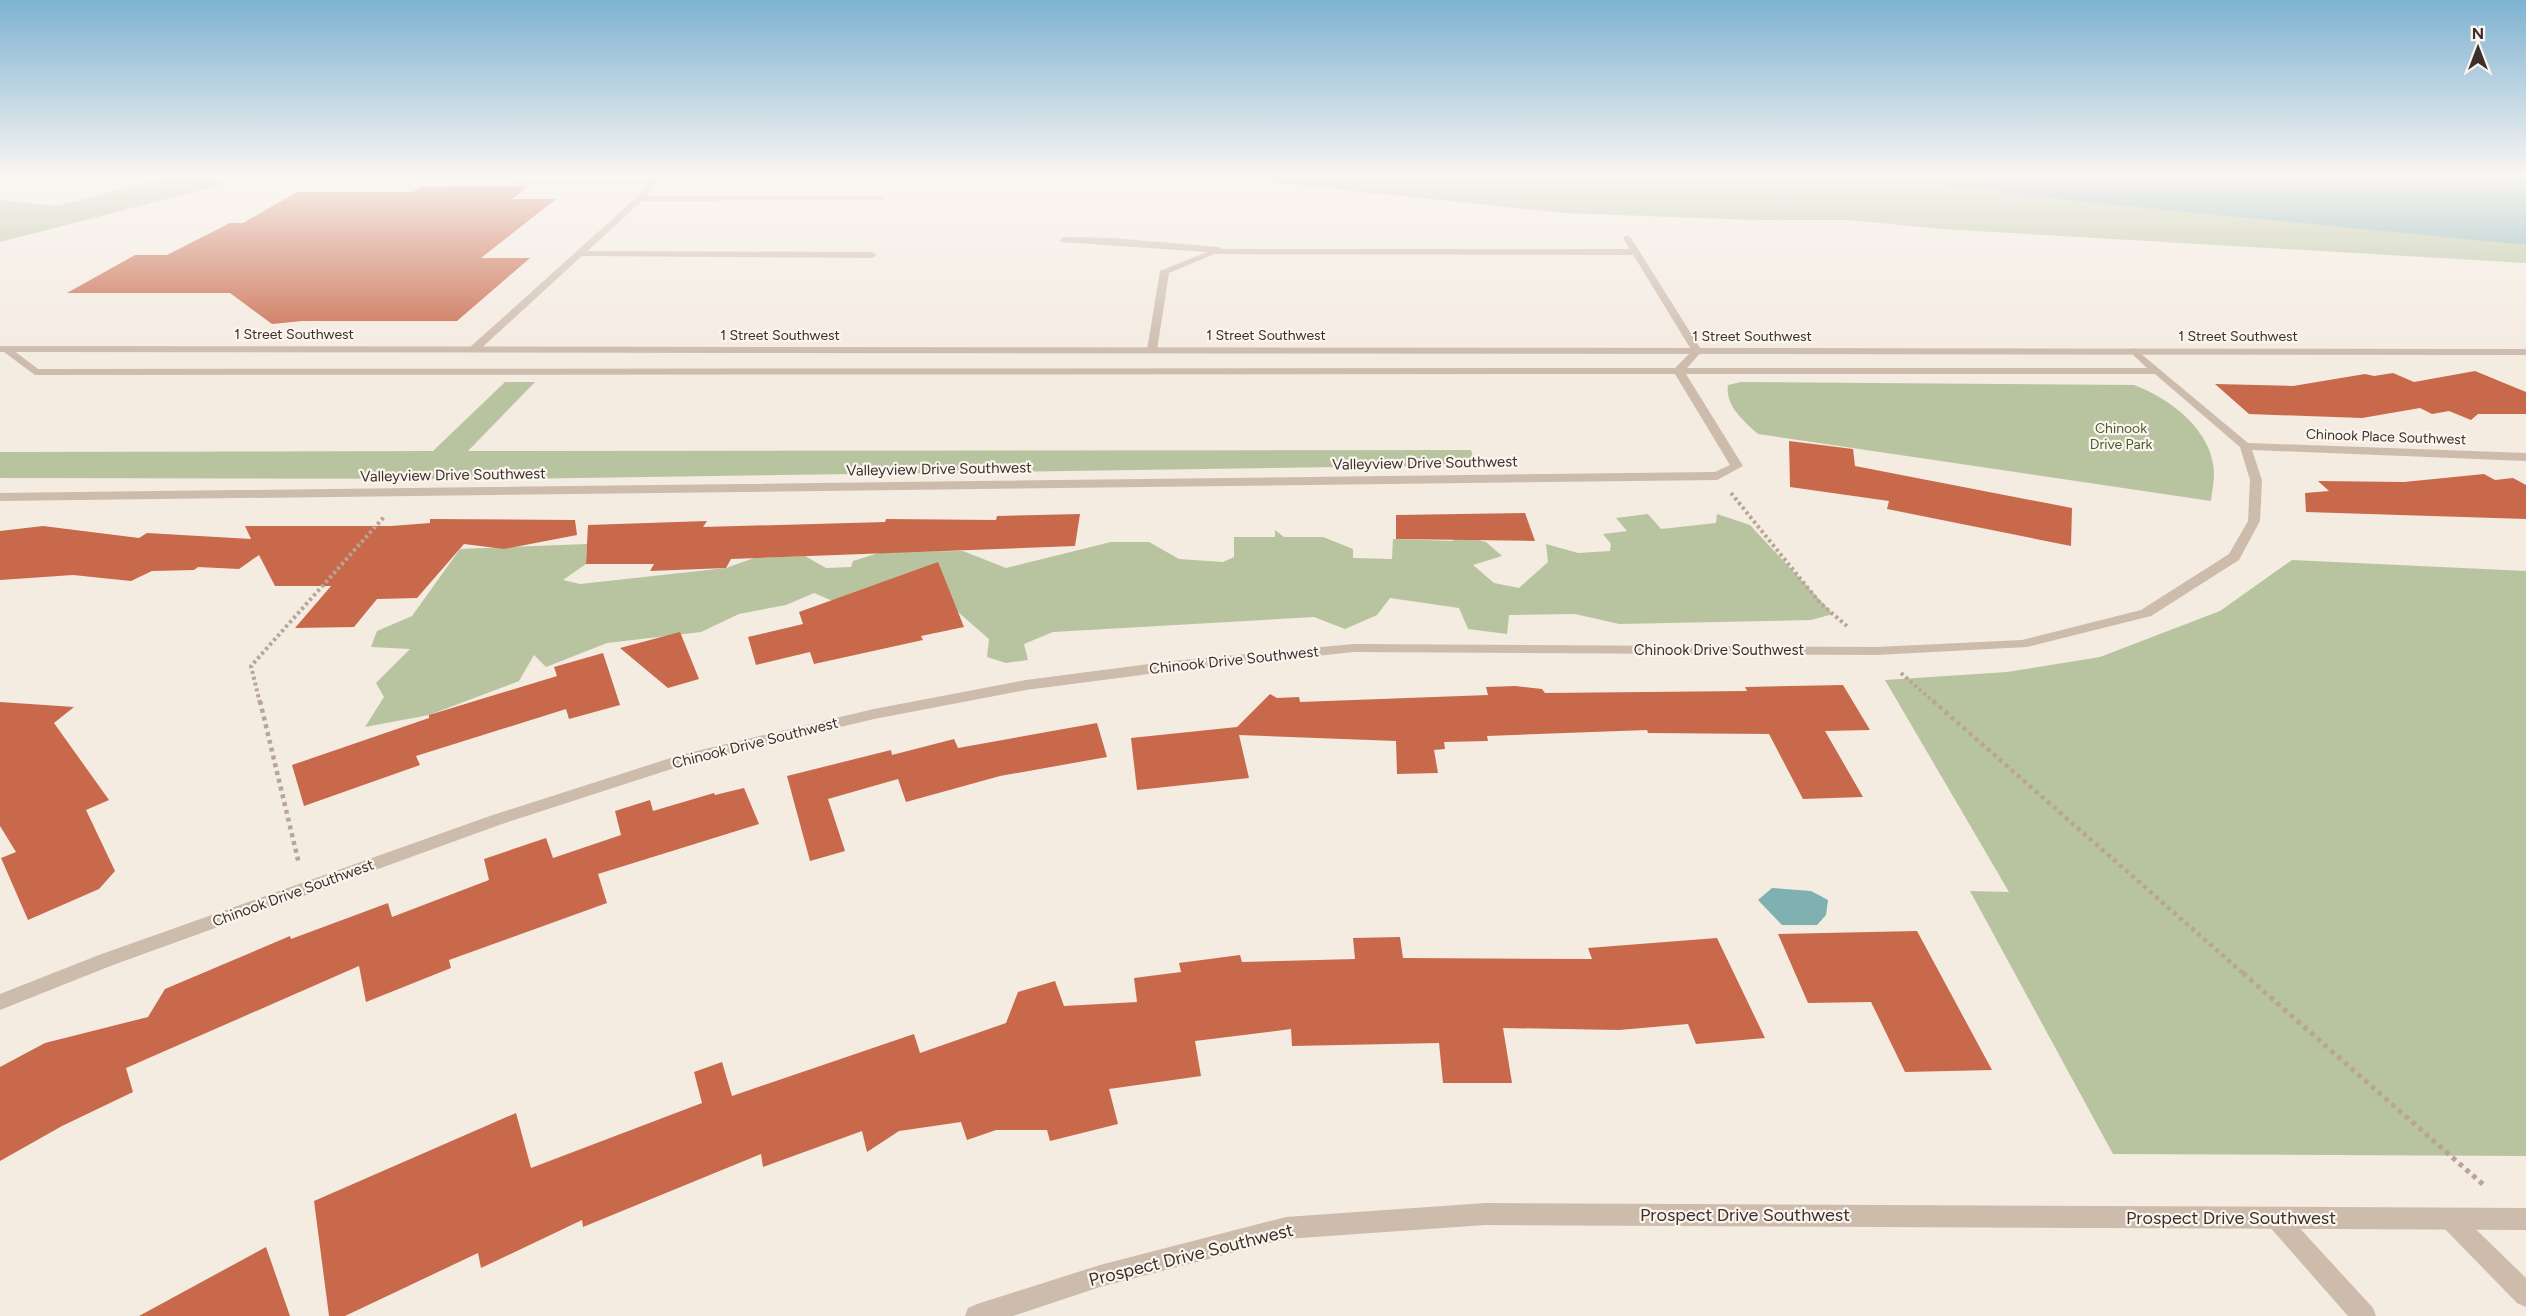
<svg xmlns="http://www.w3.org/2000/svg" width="2526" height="1316" font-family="Figtree,sans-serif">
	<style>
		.green { fill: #b8c4a0 }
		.water { fill: #7fb0b2 }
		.building { fill: #c8694b }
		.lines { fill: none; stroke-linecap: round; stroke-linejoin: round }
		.path-far2 { stroke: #b9a596; stroke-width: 4; stroke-dasharray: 3 3; stroke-linecap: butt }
		.path-far1 { stroke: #b9a596; stroke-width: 4.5; stroke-dasharray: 4 4; stroke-linecap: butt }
		.path { stroke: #b9a596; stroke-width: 5; stroke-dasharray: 4.5 4.5; stroke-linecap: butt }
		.service { fill: #cdbbac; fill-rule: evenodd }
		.minor { fill: #cdbbac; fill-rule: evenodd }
		.tertiary { fill: #cdbbac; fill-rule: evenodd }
		.labels { text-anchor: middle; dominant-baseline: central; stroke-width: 4.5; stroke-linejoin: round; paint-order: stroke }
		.far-street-label { font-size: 14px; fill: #3b302b; stroke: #fbf5ee }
		.far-park-label { font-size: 14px; fill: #4a5a2e; stroke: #fbf5ee }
		.street-label { font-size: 15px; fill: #3b302b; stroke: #fbf5ee }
		.near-street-label { font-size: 18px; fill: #3b302b; stroke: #fbf5ee }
	</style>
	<rect width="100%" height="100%" fill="#f4ebe1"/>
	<g class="green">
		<path d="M176,175H198L226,184L0,242V200L57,206Z"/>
		<path d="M1070,175H1869L2526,245V263L1942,229L1849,220H1755L1564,213L1256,181H1068Z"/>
		<path d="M505,382H535L468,451L1471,450L1475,465L510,479L0,478V452L433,451Z"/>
		<path d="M1741,382L2134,385C2169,398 2213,430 2214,473C2214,482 2212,492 2211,501L1758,434C1744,421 1725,406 1728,385Z"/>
		<path d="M1648,514L1661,529L1716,523L1717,514L1750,525L1833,614L1811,620L1619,624L1575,614L1509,615L1507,634L1468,629L1459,608L1390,598L1377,615L1345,629L1314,617L1053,632L1024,644L1028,660L1006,663L987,657L989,639L958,612L835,602L814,593L786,605L739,614L701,632L607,643L546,667L534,655L519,681L429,715L365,727L384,697L376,683L410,649L371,647L377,631L412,616L460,549L587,544L586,564L563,580L580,584L726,568L754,558L805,556L826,568L851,567L853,561L882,552L963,551L1006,568L1111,542H1149L1179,559L1223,562L1234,557V537H1275V530L1284,537H1323L1353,549V558L1392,559L1393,539L1453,541V534L1486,542L1502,556L1473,565L1494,583L1519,588L1548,562L1546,544L1578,553L1610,551L1611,544L1603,534L1627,531L1616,518Z"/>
		<path d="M2292,560L2526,571V1156L2113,1154L1970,891L2009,892L1885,680L2007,672L2100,657L2220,611Z"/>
	</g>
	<g class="water">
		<path d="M1869,175H2526V245L2065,200Z"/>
		<path d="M1772,888L1811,891L1828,900L1826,915L1817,925H1782L1758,900Z"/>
	</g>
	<g class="building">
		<path d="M528,186L512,199H556L481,258H530L457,321H302L272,324L230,293H67L135,255H167L230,223H243L297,192H413L420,187Z"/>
		<path d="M2475,371L2526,392V414H2478L2471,420L2449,411L2432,414L2420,408L2362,418L2249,414L2215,384L2293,386L2365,374L2374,376L2393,373L2414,382Z"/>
		<path d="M1789,441L1853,449L1855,466L2072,508L2071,546L1887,509L1889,501L1790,487Z"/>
		<path d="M2484,474L2495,480L2513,478L2526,485V519L2306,512L2305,493L2329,491L2318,481L2404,482Z"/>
		<path d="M1525,513L1535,541L1396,539V515Z"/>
		<path d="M1080,514L1075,546L731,559L726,568L650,571L654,564H586L588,525L707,521L703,527L885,522L886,519L996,520L997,516Z"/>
		<path d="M430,519L575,520L577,535L504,549L464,544L417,598L377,599L354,627L295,628L331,586H275L259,555L239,569L198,567L194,570L152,571L131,581L73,575L0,580V531L43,526L139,538L147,533L251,539L245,526H391L430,523Z"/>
		<path d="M938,562L964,627L921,636L923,640L814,664L810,652L756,665L748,637L803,624L799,612Z"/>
		<path d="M680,632L699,679L668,688L620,648Z"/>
		<path d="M603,653L620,705L569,719L566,709L416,756L420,765L304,806L292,765L429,718V715L557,676L554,667Z"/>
		<path d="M1843,685L1870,730L1825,731L1863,797L1803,799L1769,734L1648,733L1647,730L1487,736L1488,741L1444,742L1445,749L1434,750L1438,773L1397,774L1396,741L1239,735L1249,778L1137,790L1131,738L1237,727L1270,694L1277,698L1299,697L1300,702L1488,695L1486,687L1515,686L1542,689L1545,693L1747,691L1745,687Z"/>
		<path d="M0,702L74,707L54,723L109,800L86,810L115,871L99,889L28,920L1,858L16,852L0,826Z"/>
		<path d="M1097,723L1107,757L1000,776L906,802L898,779L828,799L845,851L810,861L787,776L891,750L892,755L954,739L958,748Z"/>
		<path d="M744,788L759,824L598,874L607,903L449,960L451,968L366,1002L359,966L126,1068L133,1092L62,1126L0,1161V1067L45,1043L148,1017L165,989L290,936L291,939L388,903L392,917L489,880L484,859L546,838L553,858L621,835L615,811L650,800L653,811L714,793L715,795Z"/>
		<path d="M1917,931L1992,1070L1905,1072L1871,1002L1808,1003L1778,934Z"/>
		<path d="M1400,937L1403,958L1592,959L1588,948L1717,938L1765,1038L1696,1044L1688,1024L1619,1030L1503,1028L1512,1083H1443L1439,1043L1292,1046L1291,1029L1195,1041L1201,1076L1109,1089L1118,1124L1050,1141L1047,1130H996L967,1140L961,1122L899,1131L867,1152L862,1131L763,1167L761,1154L583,1227L582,1220L481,1268L478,1253L345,1316H329L314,1201L516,1113L531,1168L702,1103L694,1072L722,1062L732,1096L914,1034L920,1053L1006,1023L1018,992L1055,981L1064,1006L1137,1002L1134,978L1181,972L1179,963L1240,955L1242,962L1355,959L1353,938Z"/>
		<path d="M266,1247L290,1316H139Z"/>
	</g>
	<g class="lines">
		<g class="path-far2">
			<path d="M1731,493L1820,603L1848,627"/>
			<path d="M1901,673L1935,703"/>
			<path d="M260,703L251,666L384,517"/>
		</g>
		<g class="path-far1">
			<path d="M260,701L299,864"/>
			<path d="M1933,701L2245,975"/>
		</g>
		<path class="path" d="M2243,973L2486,1187"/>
		<g class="service">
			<path d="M504,175H512L514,180L655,181L659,183L655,185L511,184Z"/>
			<path d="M1213,249H1634L1639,252L1634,255L1210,254L1208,252Z"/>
			<path d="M580,251L872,252L877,255L872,258L577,256V252Z"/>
			<path d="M2276,1207L2284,1211L2373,1308L2376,1316H2348L2268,1225L2264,1218L2268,1211Z"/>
			<path d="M2450,1208L2458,1212L2526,1278V1307L2517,1303L2442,1226L2438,1219L2442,1212Z"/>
		</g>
		<g class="minor">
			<path d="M654,175H662L646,196H881L885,198L881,200L642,201L477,352H469V348L637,197Z"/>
			<path d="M1627,235L1631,238L1702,351L1687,368H2147L2129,351L2134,348L2248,443L2526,453V461L2252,450L2262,480L2260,521L2239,560L2151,616L2027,647L1876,655L1354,652L1172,671L1026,690L874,719L690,763L502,824L113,965L0,1010V994L99,955L490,816L680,755L874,709L1026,680L1172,661L1354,644L1876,647L2022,640L2141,610L2229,554L2248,521L2250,480L2240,447L2155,374H1686L1743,466L1717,480L0,501V493L1715,472L1730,465L1675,374L35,375L0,349L1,347H9L38,369L1675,368L1692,351L1623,238Z"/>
			<path d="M1064,237L1112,238L1219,247L1224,250L1169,273L1157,350L1152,353L1147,350L1160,271L1207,252L1061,242L1060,240Z"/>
		</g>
		<g class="tertiary">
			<path d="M0,346L2526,349V355L0,352Z"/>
			<path d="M1485,1203L2526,1208V1230L1485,1225L1286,1239L1100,1287L1013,1316H965L968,1308L977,1304L1100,1265L1286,1217Z"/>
		</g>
	</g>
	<linearGradient id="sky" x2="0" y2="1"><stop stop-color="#7eb2d2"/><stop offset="0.49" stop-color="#faf6f2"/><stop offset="1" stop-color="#faf6f2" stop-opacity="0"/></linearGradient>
	<rect width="2526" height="359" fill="url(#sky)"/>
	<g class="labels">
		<g class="far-street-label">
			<text x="294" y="334">1 Street Southwest</text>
			<text x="780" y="335">1 Street Southwest</text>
			<text x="1266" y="335">1 Street Southwest</text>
			<text x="1752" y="336">1 Street Southwest</text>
			<text x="2238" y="336">1 Street Southwest</text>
			<text transform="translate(2386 437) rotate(2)">Chinook Place Southwest</text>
		</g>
		<g class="far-park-label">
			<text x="2121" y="428">Chinook<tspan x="2121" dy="16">Drive Park</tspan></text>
		</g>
		<g class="street-label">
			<text transform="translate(1425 463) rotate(-1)">Valleyview Drive Southwest</text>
			<text transform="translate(939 469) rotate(-1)">Valleyview Drive Southwest</text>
			<text transform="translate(453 475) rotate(-1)">Valleyview Drive Southwest</text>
			<text x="1719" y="650">Chinook Drive Southwest</text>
			<text transform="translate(1234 660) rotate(-6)">Chinook Drive Southwest</text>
			<text transform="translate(755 743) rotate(-14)">Chinook Drive Southwest</text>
			<text transform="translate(293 893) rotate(-20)">Chinook Drive Southwest</text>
		</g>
		<g class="near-street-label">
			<text x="1745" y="1215">Prospect Drive Southwest</text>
			<text x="2231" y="1218">Prospect Drive Southwest</text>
			<text transform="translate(1191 1255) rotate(-14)">Prospect Drive Southwest</text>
		</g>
	</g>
	<g transform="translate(2478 48)" stroke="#fbf5ee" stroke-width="4.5" paint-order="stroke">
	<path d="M0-4.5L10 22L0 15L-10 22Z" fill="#3b302b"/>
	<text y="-9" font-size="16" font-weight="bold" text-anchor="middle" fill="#3b302b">N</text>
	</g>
</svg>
